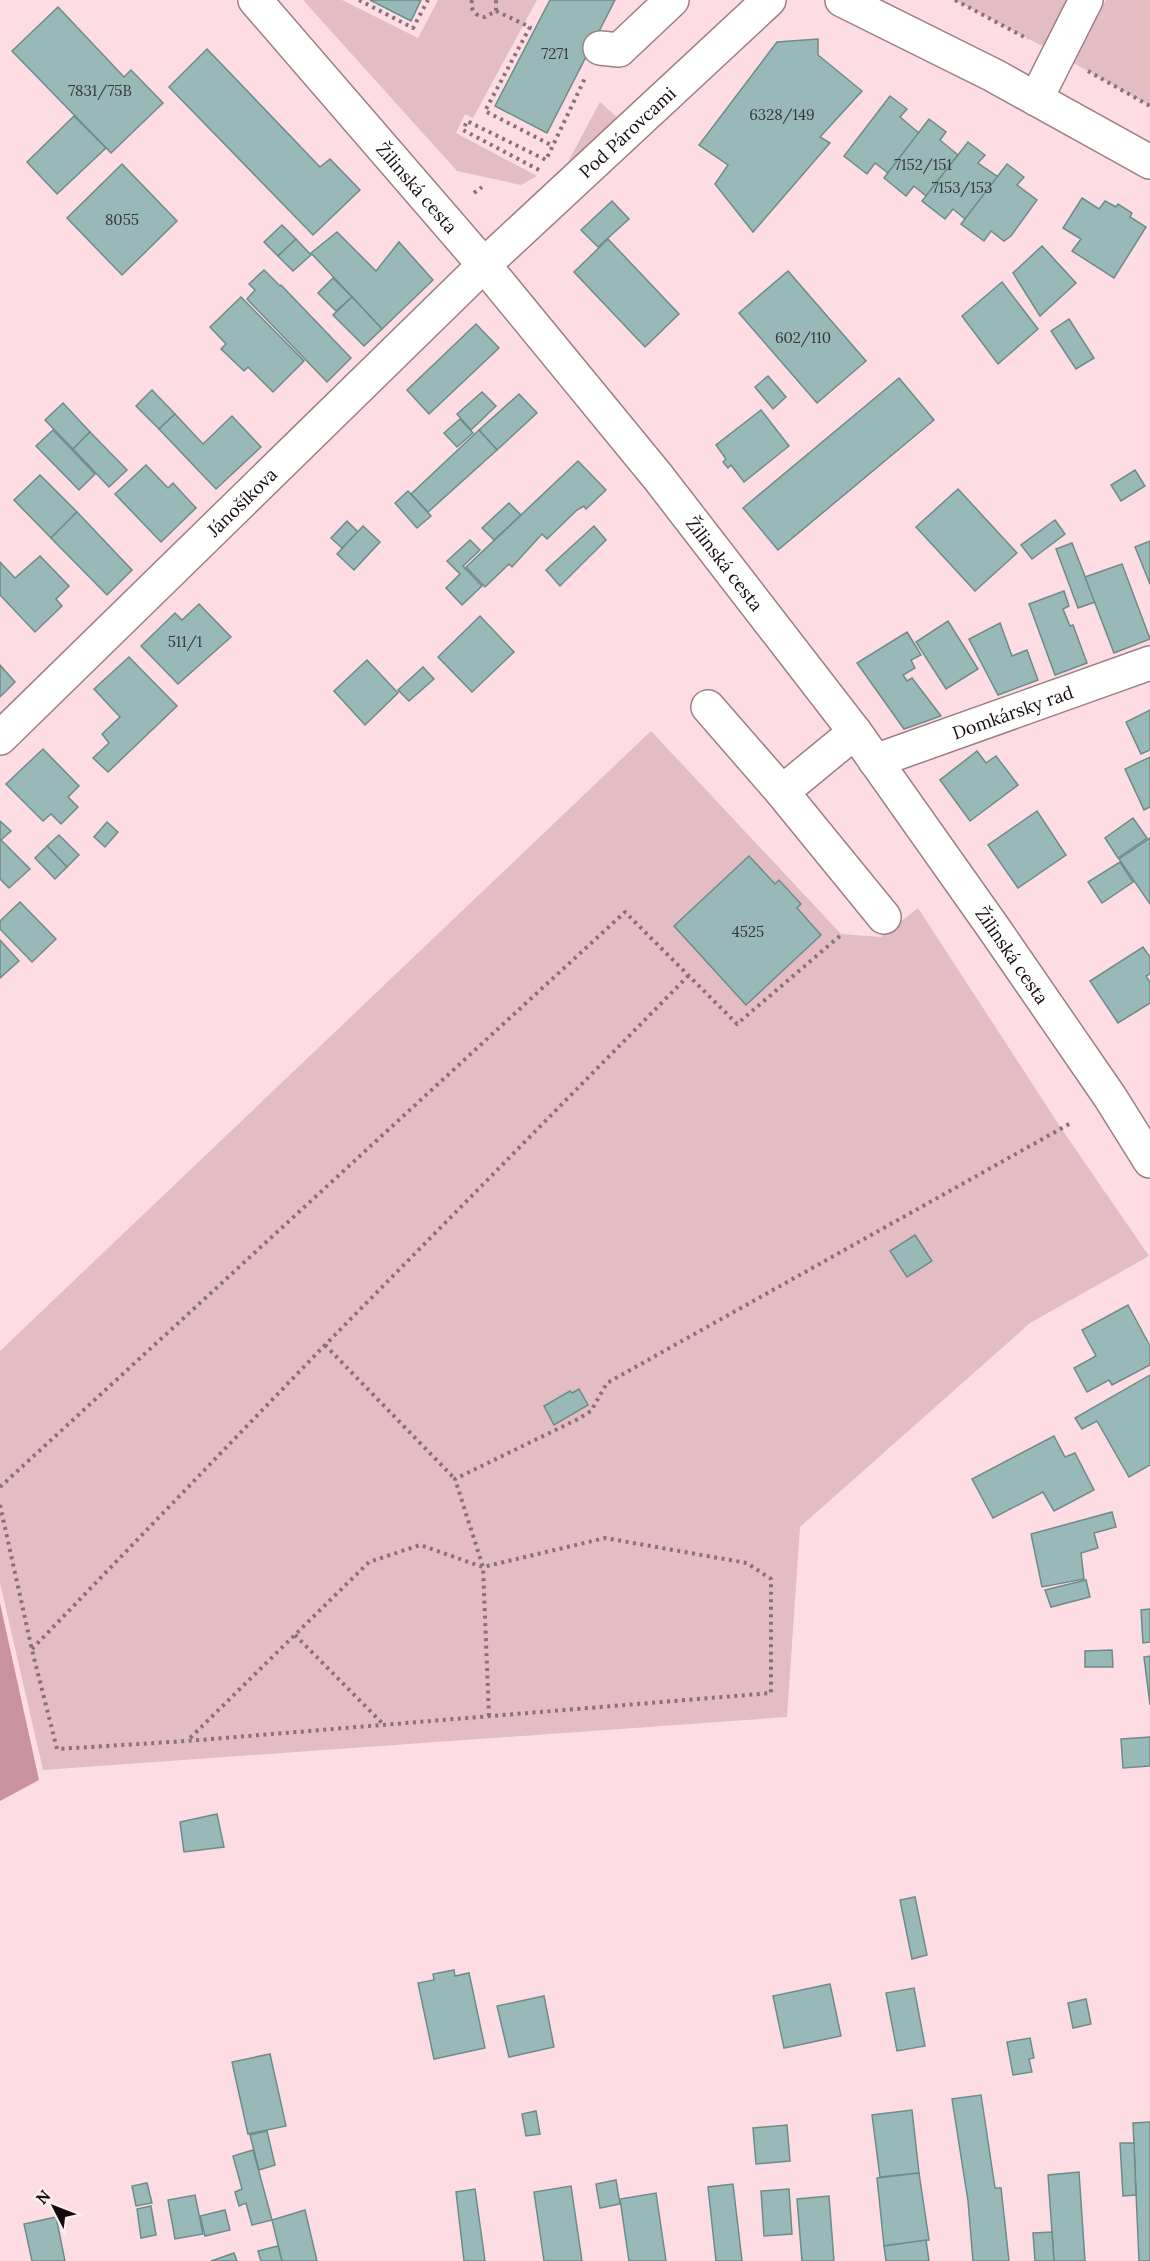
<svg xmlns="http://www.w3.org/2000/svg" width="1150" height="2261" font-family="Lora,serif">
	<style>
		.green { fill: #e4bcc4 }
		.forest { fill: #ca929d }
		.building { fill: #98b9b7; stroke: #6c8c8a; stroke-width: 1.5 }
		.lines { fill: none; stroke-linecap: round; stroke-linejoin: round }
		.minor-casing { stroke: #9c7f84; stroke-width: 36 }
		.major-casing { stroke: #9c7f84; stroke-width: 36 }
		.path { stroke: #877377; stroke-width: 4; stroke-dasharray: 3 4.5; stroke-linecap: butt }
		.minor { stroke: #fff; stroke-width: 33 }
		.major { stroke: #fff; stroke-width: 33 }
		.labels { text-anchor: middle; dominant-baseline: central; stroke-width: 6; stroke-linejoin: round; paint-order: stroke }
		.number-label { font-size: 15px; fill: #363738 }
		.street-label { font-size: 18px; fill: #160c0e; stroke: #fdf0f2 }
	</style>
	<rect width="100%" height="100%" fill="#fddde3"/>
	<g class="green">
		<path d="M303,0H342L418,38L438,0H537L473,118L465,114L456,133L537,176L521,185L457,171Z"/>
		<path d="M955,0H1071L1046,48Z"/>
		<path d="M1106,0H1150V106L1070,61L1084,32Z"/>
		<path d="M600,102L619,119L568,162Z"/>
		<path d="M651,731L841,934L881,937L918,908L1061,1128L1149,1256L1030,1323L800,1527L787,1717L43,1770L0,1583V1351Z"/>
	</g>
	<path class="forest" d="M0,1603L39,1780L0,1801Z"/>
	<g class="building">
		<path d="M370,0H421L411,21Z"/>
		<path d="M550,0H615L547,133L495,106Z"/>
		<path d="M58,7L124,77L131,70L163,103L111,153L12,51Z"/>
		<path d="M818,39V55L862,91L820,137L830,143L753,232L715,184L728,165L699,145L777,42Z"/>
		<path d="M207,49L320,167L330,159L360,190L313,235L169,87Z"/>
		<path d="M890,96L907,109L900,117L919,133L888,173L875,163L867,174L844,156Z"/>
		<path d="M74,116L106,148L57,194L27,162Z"/>
		<path d="M929,119L946,132L940,140L958,155L926,196L914,186L906,196L884,178Z"/>
		<path d="M968,142L985,155L978,163L998,177L965,219L953,209L945,219L922,201Z"/>
		<path d="M122,164L177,221L122,275L67,218Z"/>
		<path d="M1007,164L1024,177L1017,185L1037,200L1011,236L1004,241L991,231L984,241L961,224Z"/>
		<path d="M1082,198L1099,209L1105,201L1116,207L1118,204L1132,213L1130,217L1146,227L1114,278L1072,251L1081,239L1063,228Z"/>
		<path d="M612,201L629,219L598,247L581,230Z"/>
		<path d="M282,225L296,239L278,256L264,242Z"/>
		<path d="M337,232L376,271L399,242L433,280L382,329L311,253Z"/>
		<path d="M296,239L311,255L293,271L278,256Z"/>
		<path d="M608,239L679,314L645,347L574,272Z"/>
		<path d="M1042,246L1076,283L1040,316L1013,273Z"/>
		<path d="M264,270L280,286L281,285L351,358L327,382L247,299L255,290L249,284Z"/>
		<path d="M788,271L866,361L817,403L739,313Z"/>
		<path d="M333,278L352,297L336,311L318,293Z"/>
		<path d="M1002,282L1038,329L998,364L962,316Z"/>
		<path d="M241,297L304,361L273,392L248,367L244,371L221,349L226,344L210,327Z"/>
		<path d="M352,297L382,329L364,346L333,315Z"/>
		<path d="M1069,319L1094,358L1076,369L1051,331Z"/>
		<path d="M476,324L499,348L429,414L407,390Z"/>
		<path d="M768,376L786,397L773,409L755,387Z"/>
		<path d="M899,378L934,420L778,550L743,508Z"/>
		<path d="M152,390L175,414L159,429L136,406Z"/>
		<path d="M482,392L496,406L471,430L457,414Z"/>
		<path d="M519,394L537,413L497,450L479,430Z"/>
		<path d="M63,403L90,432L73,449L45,420Z"/>
		<path d="M761,410L789,446L744,482L731,465L728,468L723,462L726,459L716,445Z"/>
		<path d="M175,414L203,444L232,416L261,447L216,489L159,429Z"/>
		<path d="M460,419L473,433L457,447L444,433Z"/>
		<path d="M53,430L95,474L79,490L36,446Z"/>
		<path d="M479,430L497,450L428,512L411,494Z"/>
		<path d="M90,432L127,470L109,487L73,449Z"/>
		<path d="M578,461L606,490L586,509L584,506L577,510L547,539L542,534L512,567L509,564L485,587L466,567Z"/>
		<path d="M146,465L168,488L173,483L196,508L161,542L115,494Z"/>
		<path d="M1135,470L1145,486L1121,501L1111,485Z"/>
		<path d="M40,475L77,512L51,538L14,500Z"/>
		<path d="M958,489L1017,553L975,591L916,527Z"/>
		<path d="M408,491L431,516L417,528L395,503Z"/>
		<path d="M509,503L521,515L494,540L482,528Z"/>
		<path d="M77,512L132,570L107,595L51,538Z"/>
		<path d="M1055,520L1065,534L1032,559L1021,545Z"/>
		<path d="M347,521L358,532L342,548L331,538Z"/>
		<path d="M363,526L380,542L354,570L337,554Z"/>
		<path d="M594,526L606,540L560,586L546,570Z"/>
		<path d="M470,540L480,550L463,566L482,586L462,605L446,588L460,574L447,561Z"/>
		<path d="M1150,541V584L1135,547Z"/>
		<path d="M1072,543L1095,602L1078,608L1056,549Z"/>
		<path d="M40,556L69,586L56,599L62,606L35,632L0,595V562L15,578Z"/>
		<path d="M1122,564L1150,639L1114,653L1085,577Z"/>
		<path d="M1064,591L1069,606L1063,609L1070,626L1073,625L1087,663L1055,675L1029,604Z"/>
		<path d="M199,604L231,637L178,684L141,646L175,613L182,620Z"/>
		<path d="M480,616L514,652L472,692L438,657Z"/>
		<path d="M948,621L978,669L946,689L916,642Z"/>
		<path d="M1000,623L1012,656L1027,650L1038,680L998,695L969,639Z"/>
		<path d="M907,632L921,655L911,660L915,668L903,675L907,681L912,678L941,716L904,729L857,663Z"/>
		<path d="M129,657L177,706L108,772L93,758L109,743L102,734L120,717L94,689Z"/>
		<path d="M367,660L398,693L365,725L334,691Z"/>
		<path d="M0,665L15,682L0,697Z"/>
		<path d="M423,667L434,679L409,701L398,690Z"/>
		<path d="M1150,710V750L1141,754L1126,722Z"/>
		<path d="M43,749L79,786L68,797L78,807L61,824L51,814L43,821L6,784Z"/>
		<path d="M977,751L986,763L996,756L1018,785L970,821L940,780Z"/>
		<path d="M1150,757V807L1144,810L1125,769Z"/>
		<path d="M1037,811L1066,855L1018,888L988,845Z"/>
		<path d="M1133,818L1147,838L1118,858L1105,838Z"/>
		<path d="M0,821L11,831L1,840L30,869L9,888L0,879Z"/>
		<path d="M107,822L118,832L105,847L94,837Z"/>
		<path d="M59,835L79,855L67,867L47,846Z"/>
		<path d="M1150,838V904L1119,859Z"/>
		<path d="M47,846L67,867L55,879L35,858Z"/>
		<path d="M749,856L775,884L779,880L801,904L797,908L821,935L746,1005L674,926Z"/>
		<path d="M1120,862L1133,882L1102,903L1088,882Z"/>
		<path d="M20,902L56,939L32,962L0,929V921Z"/>
		<path d="M0,940L19,961L0,978Z"/>
		<path d="M1143,947L1150,957V974L1146,976L1150,982V1003L1118,1023L1090,981Z"/>
		<path d="M915,1235L932,1261L907,1277L890,1251Z"/>
		<path d="M1128,1305L1150,1346V1365L1112,1385L1109,1380L1087,1392L1074,1368L1096,1356L1082,1330Z"/>
		<path d="M1150,1375V1465L1129,1477L1097,1421L1082,1429L1075,1418Z"/>
		<path d="M579,1389L588,1405L554,1425L544,1406L570,1391L572,1393Z"/>
		<path d="M1054,1436L1065,1457L1075,1453L1094,1490L1054,1511L1043,1492L993,1518L972,1479Z"/>
		<path d="M1112,1512L1116,1527L1094,1533L1098,1548L1081,1553L1084,1579L1042,1587L1031,1534Z"/>
		<path d="M1086,1580L1090,1597L1051,1607L1045,1590Z"/>
		<path d="M1150,1609V1642L1143,1643L1141,1610Z"/>
		<path d="M1112,1650L1113,1667H1085V1651Z"/>
		<path d="M1150,1656V1705L1144,1657Z"/>
		<path d="M1150,1737V1766L1123,1768L1121,1739Z"/>
		<path d="M217,1814L224,1847L184,1852L180,1822Z"/>
		<path d="M915,1897L927,1955L912,1959L900,1900Z"/>
		<path d="M454,1970L455,1976L469,1973L485,2048L434,2059L418,1983L434,1980L433,1974Z"/>
		<path d="M830,1984L841,2036L784,2048L773,1996Z"/>
		<path d="M914,1988L925,2046L897,2051L886,1993Z"/>
		<path d="M544,1996L554,2047L509,2057L497,2006Z"/>
		<path d="M1086,1999L1091,2024L1073,2028L1068,2003Z"/>
		<path d="M1030,2038L1034,2058L1029,2059L1032,2072L1013,2075L1007,2042Z"/>
		<path d="M270,2054L286,2126L248,2134L232,2062Z"/>
		<path d="M981,2095L995,2188H1001L1009,2261H973L968,2201L952,2099Z"/>
		<path d="M912,2110L919,2173L880,2177L872,2115Z"/>
		<path d="M536,2111L540,2134L526,2136L522,2114Z"/>
		<path d="M1150,2122V2261H1139L1133,2123Z"/>
		<path d="M787,2125L790,2161L756,2164L753,2128Z"/>
		<path d="M267,2131L275,2165L259,2170L250,2135Z"/>
		<path d="M1120,2143H1134L1136,2195L1123,2196Z"/>
		<path d="M253,2150L272,2220L252,2225L246,2203L239,2206L235,2192L242,2189L233,2156Z"/>
		<path d="M1079,2172L1085,2261H1054L1048,2175Z"/>
		<path d="M919,2173L929,2240L884,2246L877,2178Z"/>
		<path d="M616,2180L620,2204L600,2208L596,2184Z"/>
		<path d="M147,2183L152,2203L136,2206L132,2186Z"/>
		<path d="M733,2184L742,2261H716L708,2187Z"/>
		<path d="M571,2186L582,2261H544L534,2192Z"/>
		<path d="M475,2189L485,2261H464L456,2192Z"/>
		<path d="M789,2189L792,2234L764,2236L761,2191Z"/>
		<path d="M656,2193L666,2261H629L620,2199Z"/>
		<path d="M195,2195L203,2234L175,2239L168,2200Z"/>
		<path d="M829,2196L834,2261H802L797,2199Z"/>
		<path d="M151,2206L156,2235L141,2238L137,2209Z"/>
		<path d="M225,2210L230,2230L205,2236L200,2216Z"/>
		<path d="M305,2210L317,2261H282L272,2220Z"/>
		<path d="M56,2217L65,2261H32L24,2224Z"/>
		<path d="M1052,2232L1054,2261H1035L1033,2233Z"/>
		<path d="M926,2240L929,2261H886L884,2246Z"/>
		<path d="M278,2246L282,2261H261L258,2251Z"/>
		<path d="M234,2253L237,2261H211Z"/>
	</g>
	<g class="lines">
		<g class="minor-casing">
			<g id="minor">
				<path d="M842,0L993,75L1150,162"/>
				<path d="M600,48L619,50L672,0"/>
				<path d="M1036,99L1086,0"/>
				<path d="M708,707L782,792"/>
				<path d="M855,732L782,792L884,917"/>
				<path id="s1" d="M0,738L484,265L769,0"/>
				<path id="s2" d="M875,761L1150,663"/>
			</g>
		</g>
		<g class="major-casing">
			<g id="major">
				<path id="s3" d="M255,0L484,265L658,477L855,732L995,930L1110,1097L1150,1161"/>
			</g>
		</g>
		<g class="path">
			<path d="M359,0L413,28L428,0"/>
			<path d="M472,0C470,10 475,16 485,17L496,11V0"/>
			<path d="M955,0L1028,39"/>
			<path d="M496,11L530,27L485,111L553,146"/>
			<path d="M1088,71L1150,106"/>
			<path d="M539,170L463,130L467,121L546,160L586,76"/>
			<path d="M474,193L482,187"/>
			<path d="M325,1345L455,1479"/>
			<path d="M0,1487L625,912L737,1024L841,935"/>
			<path d="M0,1505L32,1650L57,1749L187,1741L771,1693V1579L747,1563L605,1538L483,1567L420,1545L369,1562L187,1741"/>
			<path d="M295,1635L383,1724"/>
			<path d="M32,1649L325,1345L689,975"/>
			<path d="M489,1716L483,1567L455,1479L578,1419L591,1411L607,1383L1071,1123"/>
		</g>
		<use href="#minor" class="minor"/>
		<use href="#major" class="major"/>
	</g>
	<g class="labels">
		<g class="number-label">
			<text x="555" y="53">7271</text>
			<text x="100" y="90">7831/75B</text>
			<text x="782" y="114">6328/149</text>
			<text x="923" y="164">7152/151</text>
			<text x="962" y="187">7153/153</text>
			<text x="122" y="219">8055</text>
			<text x="803" y="337">602/110</text>
			<text x="185" y="641">511/1</text>
			<text x="748" y="931">4525</text>
		</g>
		<g class="street-label">
			<text stroke="none"><textPath href="#s1" startOffset="872">Pod Párovcami</textPath></text>
			<text stroke="none"><textPath href="#s3" startOffset="248">Žilinská cesta</textPath></text>
			<text stroke="none"><textPath href="#s1" startOffset="338">Jánošíkova</textPath></text>
			<text stroke="none"><textPath href="#s3" startOffset="734">Žilinská cesta</textPath></text>
			<text stroke="none"><textPath href="#s2" startOffset="146">Domkársky rad</textPath></text>
			<text stroke="none"><textPath href="#s3" startOffset="1220">Žilinská cesta</textPath></text>
		</g>
	</g>
	<g transform="translate(54 2207) rotate(312)" stroke="#fdf0f2" stroke-width="4.5" paint-order="stroke">
	<path d="M0-4.5L10 22L0 15L-10 22Z" fill="#160c0e"/>
	<text y="-9" font-size="16" font-weight="bold" text-anchor="middle" fill="#160c0e">N</text>
	</g>
</svg>
